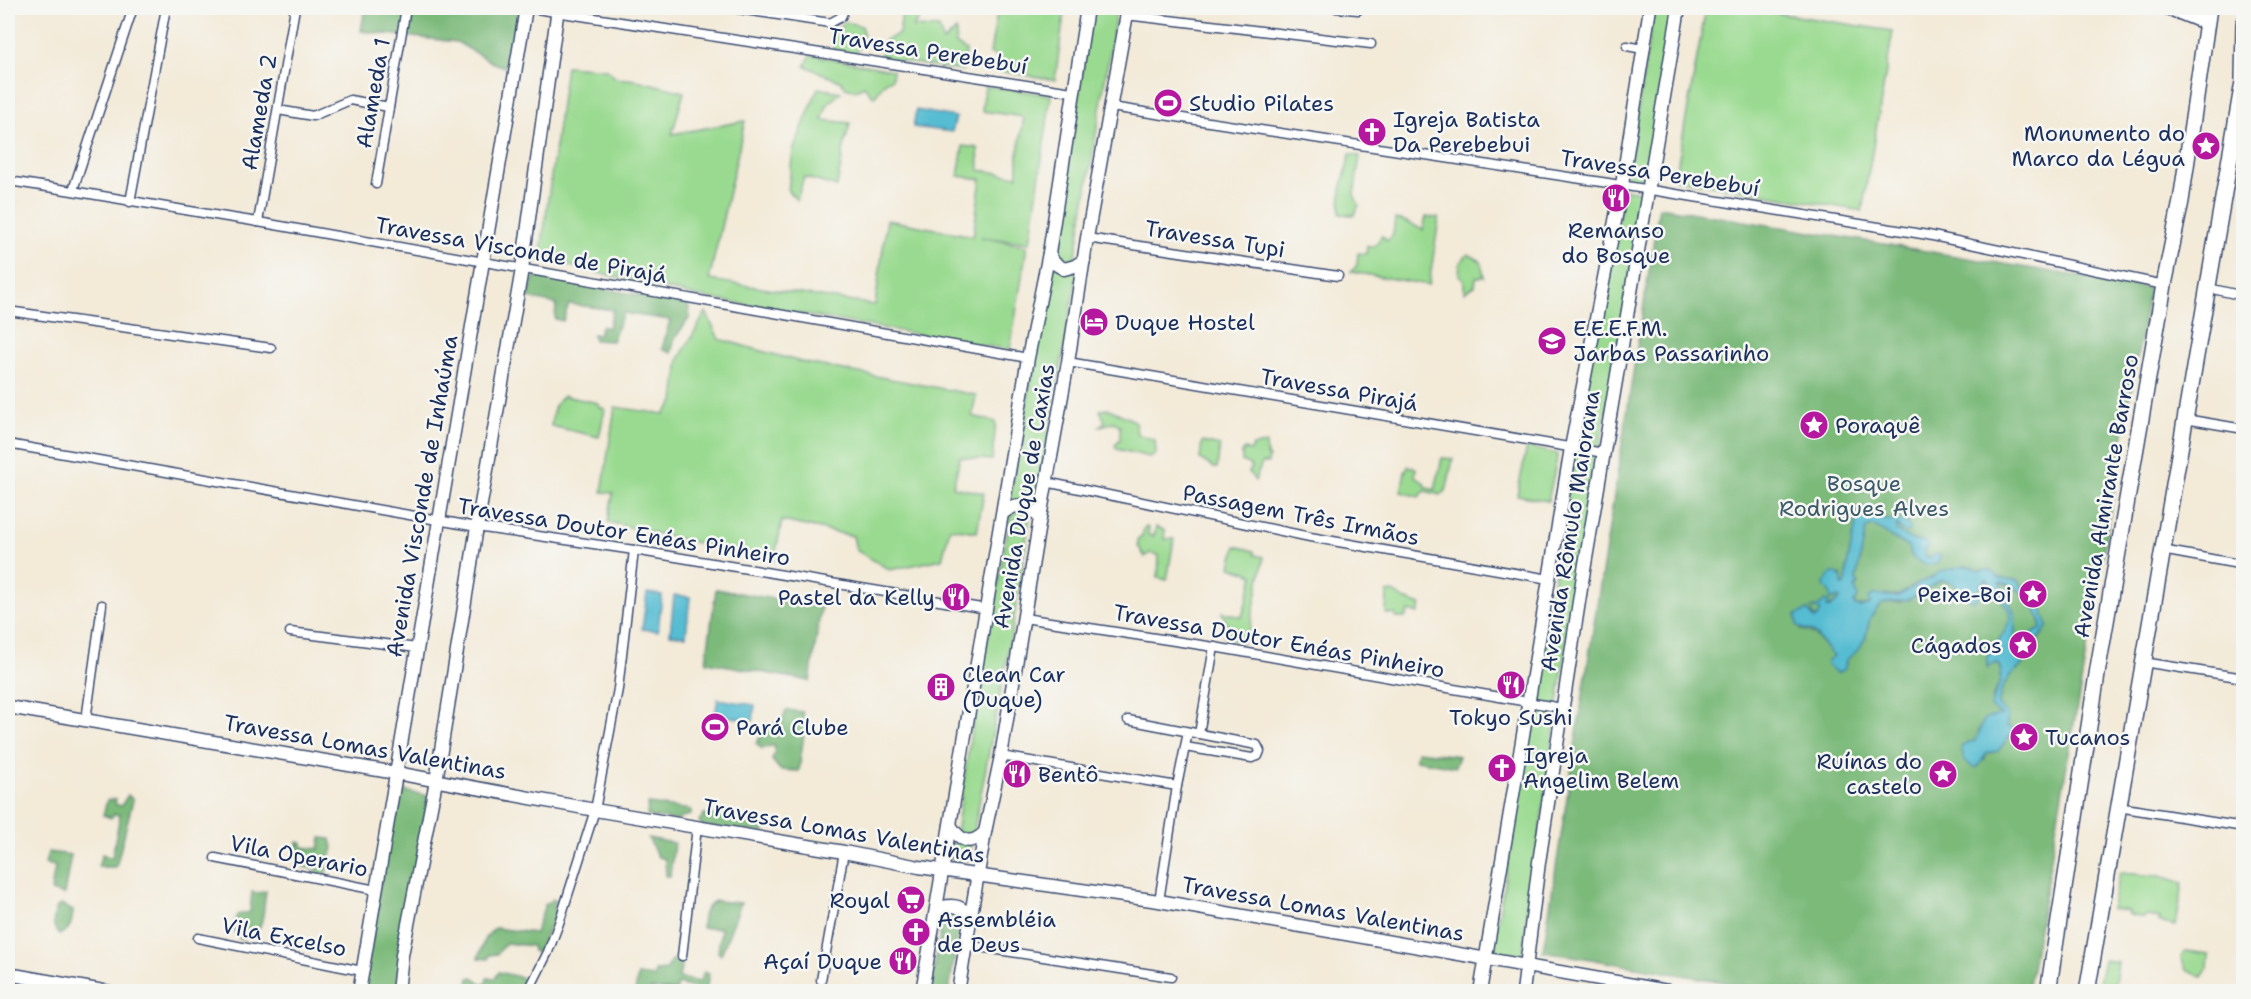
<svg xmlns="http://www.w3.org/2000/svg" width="2251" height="999" font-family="'Shantell Sans',sans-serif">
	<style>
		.green { fill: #9ada90; stroke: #5a8477; stroke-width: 1.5 }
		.forest { fill: #7bba7a; stroke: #4b746c; stroke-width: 1.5; fill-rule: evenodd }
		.water { fill: #54bcd1; stroke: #387698; stroke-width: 1.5; fill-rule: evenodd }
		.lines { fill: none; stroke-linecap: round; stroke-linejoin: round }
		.street-casing { stroke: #3b4b70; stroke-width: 11 }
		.secondary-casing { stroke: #3b4b70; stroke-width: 15 }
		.highway-casing { stroke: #3b4b70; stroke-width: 18 }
		.street { stroke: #fff; stroke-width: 8 }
		.secondary { stroke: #fff; stroke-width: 12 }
		.highway { stroke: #fff; stroke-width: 15 }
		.labels { text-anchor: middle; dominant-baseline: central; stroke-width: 5; stroke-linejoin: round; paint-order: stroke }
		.street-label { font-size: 22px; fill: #1b2f5e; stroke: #f6f6f2 }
		.poi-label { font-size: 22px; fill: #1b2f5e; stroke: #f6f6f2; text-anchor: start }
		.park-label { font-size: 22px; fill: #3b5a6a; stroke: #f6f6f2 }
	</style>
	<rect width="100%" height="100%" fill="#f6f6f2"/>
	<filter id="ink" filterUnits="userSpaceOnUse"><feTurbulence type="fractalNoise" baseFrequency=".0167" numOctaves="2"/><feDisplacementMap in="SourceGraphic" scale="12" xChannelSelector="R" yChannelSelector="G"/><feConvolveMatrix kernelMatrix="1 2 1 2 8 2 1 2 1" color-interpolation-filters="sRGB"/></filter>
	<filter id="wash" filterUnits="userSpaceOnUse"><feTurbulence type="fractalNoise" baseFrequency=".008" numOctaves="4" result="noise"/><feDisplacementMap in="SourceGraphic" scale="24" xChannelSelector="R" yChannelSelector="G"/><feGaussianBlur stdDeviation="1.35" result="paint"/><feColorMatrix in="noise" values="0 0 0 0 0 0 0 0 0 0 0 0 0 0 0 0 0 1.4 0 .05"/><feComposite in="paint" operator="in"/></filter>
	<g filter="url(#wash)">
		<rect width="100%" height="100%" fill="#f3ead8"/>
		<g class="green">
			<path d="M998,8H1065L1055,80L999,71L1000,58L990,53Z"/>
			<path d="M1092,8H1117L1075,260L1069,263L1059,261L1055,252Z"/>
			<path d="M1654,8H1675L1646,184L1627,179Z"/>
			<path d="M1706,8H1744L1893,31L1862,211L1675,179Z"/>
			<path d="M902,13L921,16L913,27L939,28L943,42L956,30V44L966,51L962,71L880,58L885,40L899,34Z"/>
			<path d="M845,22L862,26L864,41L855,54L833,51V34Z"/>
			<path d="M811,55L893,70L892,79L885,82L874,97L864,86L856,90L845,87L842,82L805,66Z"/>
			<path d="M566,66L606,69L616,78L636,80L684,92L672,134L745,121L709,280L875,305L887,220L973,236L981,179L958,176L963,146L978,148L979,170L1018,176V153L1024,117L982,111L985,86L1051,95L1030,243L981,237L1027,246L1010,350L701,297L540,259Z"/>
			<path d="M818,88L841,92L827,105L822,120L850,123L844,146L837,187L804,177L797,200L788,191L793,151Z"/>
			<path d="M1350,154L1360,156L1354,195L1359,205L1354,215L1340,214L1341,190Z"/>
			<path d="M1624,189L1645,193L1608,402L1580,548L1522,957L1493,951L1574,455Z"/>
			<path d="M1426,217L1439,218L1429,285L1351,272L1357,265L1358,253L1366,254L1367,246L1374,247L1382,236L1387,241L1393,235L1395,219L1405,221L1423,230Z"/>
			<path d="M1468,254L1481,261L1484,277H1476L1475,286L1464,292V281L1459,275L1460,263Z"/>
			<path d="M1051,265L1078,269L1036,507L1009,503Z"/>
			<path d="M706,312L719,339L801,362L976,395L972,416L996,422L992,460L960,457L953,487L984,493L977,532L950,528L942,559L890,570L856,550L853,536L782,521L774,561L608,522L613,493L602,492L615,407L664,414L674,402L679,359Z"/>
			<path d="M564,396L598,403L599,407L605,409L599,437L551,426C553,414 553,403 564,396Z"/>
			<path d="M1109,409L1135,421L1137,434L1155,440L1156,454L1149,457L1117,449L1115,445L1120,439V426L1114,422L1098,427L1105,422L1100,410Z"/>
			<path d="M1202,442L1220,446L1217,468H1214L1200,459Z"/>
			<path d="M1266,444L1267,455L1269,458L1268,463H1262L1255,481L1249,472L1252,468L1250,465L1242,461V453L1244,449L1251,451L1253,446Z"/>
			<path d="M1527,447L1558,454L1548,501L1517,495Z"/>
			<path d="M1442,458L1453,459L1446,491L1440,495L1425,491L1419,497L1401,492L1405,471L1408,466L1416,468L1415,476L1423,482L1427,488L1435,490Z"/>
			<path d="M1017,508L1030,516L1011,637L968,861L952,860L972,726L1010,516Z"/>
			<path d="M1145,527L1149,528L1148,535L1154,536L1156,527L1165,530L1164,539H1174L1167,580L1158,578L1159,555L1150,553L1145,557L1138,546V539L1141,538Z"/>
			<path d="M1236,546L1254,551L1255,555L1264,557L1249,632L1242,643L1224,637L1227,625L1222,612L1242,617L1254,575L1231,567Z"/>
			<path d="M1394,592L1404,599L1421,605L1418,614L1409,611L1405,618H1395V614H1386L1387,593Z"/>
			<path d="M2120,873L2161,876L2183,883L2176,926L2159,922L2160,919L2145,915L2144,918L2129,915V911L2111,909Z"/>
			<path d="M2185,951L2209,954L2208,968L2202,977L2186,970L2181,957Z"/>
			<path d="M2104,960L2118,962L2114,991L2098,989Z"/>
		</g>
		<g class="forest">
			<path d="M365,8H496L522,12L505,67L493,63L457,42L361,31Z"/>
			<path d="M1659,207L2149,288L2028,991H1775L1543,951ZM1861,509C1875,511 1874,517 1882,519C1892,522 1899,526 1908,532L1896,526V531C1904,537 1916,541 1927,543L1928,547L1924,551L1925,555L1931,558H1913L1907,546L1873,526L1866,528L1856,580L1858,583L1855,588V606C1866,608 1876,600 1885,594C1903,598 1903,592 1917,584C1925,580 1932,579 1939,572L1989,570L2000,578L2017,580L2026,590L2044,593L2041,604L2047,627L2040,638L2029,643L2022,665L2009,676L2002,688L1998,705L2007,714V727L2013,732C2005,740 2001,753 1987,753L1984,760L1969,742L1975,741L1978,737L1979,729L2001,715L1992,698L2000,681L2001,668L1997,663L1987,667V657C1996,644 2005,633 2011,619L2010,611L1986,579L1978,590L1961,592L1951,582L1941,580L1931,585L1925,591L1898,603L1886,602L1881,604L1870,618L1865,639L1856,651L1846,660V664L1832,659L1834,656C1821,647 1819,631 1801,630L1812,612L1814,619L1821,614V611L1812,608L1827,605V608L1840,599L1839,597L1833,600L1827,582L1841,575L1842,586L1846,583L1848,561L1856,523L1853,516Z"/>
			<path d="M534,276L688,304L690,317L675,338L671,353L662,349L670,320L623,313L612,341L594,340L593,334L599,335L601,326L608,328L613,310L569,304L563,321L555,319L556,304L528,298Z"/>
			<path d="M1999,582C2019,584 2041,608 2041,629L2015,644L2012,642L2015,631L2009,600Z"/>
			<path d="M716,589L821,607L810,681L706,662Z"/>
			<path d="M786,710L803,712L805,726L799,771L780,770L772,760L775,751L774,745L762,749L756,743L770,725L782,721Z"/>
			<path d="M1417,751L1459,756L1455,767L1415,760Z"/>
			<path d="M396,789L429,796L396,991L361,992Z"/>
			<path d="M128,795L133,800L116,867H98L102,854L112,858L120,815L115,814L111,818L103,815L107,800L116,799L115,804L121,806Z"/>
			<path d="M648,804L691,810V815L682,817L678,821L647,816Z"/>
			<path d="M704,814L757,821L765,830L764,833L702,826L699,821Z"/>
			<path d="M321,838L331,839L333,848L325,878L318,877L316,869L303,867L307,852L296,851L297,842L302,843V847L319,849Z"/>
			<path d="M648,838L674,843L670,876H666L665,859L658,857Z"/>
			<path d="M48,852L71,855L64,895L51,891L55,866L45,864Z"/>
			<path d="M266,891C262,913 267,936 240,939L233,929L237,915L250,912L252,892L259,893Z"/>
			<path d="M553,899L556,901L552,908L558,911L537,953L533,951L532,946L506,943L497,954L489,955L488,959L478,958L485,938L495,928L535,933L545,905Z"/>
			<path d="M715,901L741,903L721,955L718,952L721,928H702C702,916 704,907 715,901Z"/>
			<path d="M62,905L73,911C72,924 71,929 59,935C51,925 53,919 57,907Z"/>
			<path d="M944,912L961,914L949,991L930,992Z"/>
			<path d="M671,960L682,961L679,978L700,982L704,972L709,974L706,991L678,984L676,991L651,989L650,991L635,992L638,975L654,977L655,971L667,970Z"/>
			<path d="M499,972L528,979L523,991H503L494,989L493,991L479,988L475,991L468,992L467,989L469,978L473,977L481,983L486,985L487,978H495Z"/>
		</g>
		<g class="water">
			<path d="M916,110L956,117L952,132L913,127Z"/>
			<path d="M1856,509L1872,511L1881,519L1907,522L1910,529L1908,532L1901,531L1897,525L1896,531L1914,541L1927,542L1928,547L1924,551L1927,558L1938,554L1941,556L1936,565L1923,564L1913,558L1907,546L1873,526L1866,528L1856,580L1858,583L1855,588L1858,598L1854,602L1855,606L1860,607L1870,604L1869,598L1875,594L1897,597L1921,582L1932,578L1939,572L1964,566L1972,567L1979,571L1989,570L2000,578L2017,580L2026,590L2039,588L2044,593L2041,604L2047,627L2040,638L2029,643L2022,665L2009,677L2002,688L1998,705L2007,714V727H2012L2013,732L1998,751L1987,753L1978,767L1973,768L1964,759L1961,747L1969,742L1975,741C1986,725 1974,719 2001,715L1990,707L2000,681L2001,668L1997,663H1994L1988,668L1987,657C1996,644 2005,633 2011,619L2010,611L1987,579C1980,582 1978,591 1978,598L1973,601L1962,596C1960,585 1951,582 1941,580L1908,600L1881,604L1870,618L1865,639L1857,651L1846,660L1845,669L1838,673C1833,671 1826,666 1827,661L1834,656C1825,650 1822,640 1814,633C1809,628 1802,631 1797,625L1796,615L1808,610L1814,619L1817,618L1821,611L1812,608L1820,606L1825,601L1829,602L1827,607L1829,608L1840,599L1839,597L1831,599L1830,593L1825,588L1824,583L1832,573H1837L1842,579V586H1844L1846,583L1848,561L1856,523L1853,512ZM2000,582C2019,584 2042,610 2041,629L2015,644L2012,642L2015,631V615Z"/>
			<path d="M647,593L662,595L658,631L642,629Z"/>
			<path d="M674,595L690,597L686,636L670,634Z"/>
			<path d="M718,699L755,705L753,721L715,714Z"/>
		</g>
	</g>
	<g filter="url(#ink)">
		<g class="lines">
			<g class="street-casing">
				<g id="street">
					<path d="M530,8L1072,92"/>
					<path d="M732,8L830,23L841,17L845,8"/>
					<path d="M1336,8L1358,10"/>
					<path d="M1126,15L1371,44"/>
					<path d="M1627,46L1643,49"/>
					<path d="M1111,107L1608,183L1928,235L2164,285"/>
					<path d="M278,110L313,116L350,100L389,107"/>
					<path d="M8,181C91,193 174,209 258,222L1028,358"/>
					<path d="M376,184L406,8"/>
					<path d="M73,190L133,8"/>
					<path d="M130,202L166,8"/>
					<path d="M258,222L295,8"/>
					<path d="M1087,238L1338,276"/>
					<path d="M2208,288L2244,296"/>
					<path d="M8,311L271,348"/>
					<path d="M1068,362L1604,453"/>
					<path d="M2185,419L2244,429"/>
					<path d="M8,444L477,527L634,550L987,609"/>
					<path d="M1046,482L1310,537L1549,579"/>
					<path d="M2162,550L2244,565"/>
					<path d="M1024,618L1214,647L1562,708"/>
					<path d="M290,632L417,648"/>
					<path d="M2143,662L2244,678"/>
					<path d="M86,720L102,605"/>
					<path d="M1128,720L1257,745L1260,751L1258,756L1252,758L1185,747"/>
					<path d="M1199,734L1214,647"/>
					<path d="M1001,756L1177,786"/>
					<path d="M2118,807L2244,827"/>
					<path d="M215,858L376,890"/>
					<path d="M1159,901L1177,786L1188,732"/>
					<path d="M198,938L362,971"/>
					<path d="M966,945L1171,977"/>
					<path d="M682,956L697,827"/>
					<path d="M821,980L844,852"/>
					<path d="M528,992L548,952L559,923L595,810L618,689L634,550"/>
					<path d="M702,992V991"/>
				</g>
			</g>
			<g class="secondary-casing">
				<g id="secondary">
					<path d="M2167,8L2207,24"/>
					<path d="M1049,253L1054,263L1064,269L1075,266L1084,260"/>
					<path d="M1003,513C1019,501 1026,503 1040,518"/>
					<path d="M8,707L396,773L595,810L844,852L919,867L1159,901L1673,992"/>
					<path d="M950,825C960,841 970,847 985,832"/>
					<path d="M936,916L943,907C955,904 961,907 971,916"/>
					<path d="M8,974L109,992"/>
					<path d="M359,992L526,8"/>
					<path d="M398,992L402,955L436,781L477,527L522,269L558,8"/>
					<path d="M922,992L1028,358L1049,253L1087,8"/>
					<path d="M958,992L985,832L1001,756L1040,518L1068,362L1087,238L1128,8"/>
					<path d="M1480,992L1571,448L1622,185L1650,8"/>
					<path d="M1523,992L1539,862L1582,582L1679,8"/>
				</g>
			</g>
			<g class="highway-casing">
				<g id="highway">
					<path d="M2243,79L2244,23"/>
					<path d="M2048,992L2098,668L2164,285L2181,201L2209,8"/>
					<path d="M2087,992L2244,76"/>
				</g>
			</g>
			<use href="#street" class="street"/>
			<use href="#secondary" class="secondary"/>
			<use href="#highway" class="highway"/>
		</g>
	</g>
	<defs>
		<g id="stadium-disc" transform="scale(1.5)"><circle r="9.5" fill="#b5179e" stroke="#f6f6f2"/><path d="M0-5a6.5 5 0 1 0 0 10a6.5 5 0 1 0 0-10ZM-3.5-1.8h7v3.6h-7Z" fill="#fff"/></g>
		<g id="church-disc" transform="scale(1.5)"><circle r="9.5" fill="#b5179e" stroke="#f6f6f2"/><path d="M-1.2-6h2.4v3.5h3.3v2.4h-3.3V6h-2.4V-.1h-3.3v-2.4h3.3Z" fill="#fff"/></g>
		<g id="sight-disc" transform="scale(1.5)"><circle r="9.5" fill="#b5179e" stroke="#f6f6f2"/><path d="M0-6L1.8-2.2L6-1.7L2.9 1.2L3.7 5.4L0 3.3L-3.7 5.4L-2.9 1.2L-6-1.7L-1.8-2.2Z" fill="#fff"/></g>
		<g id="restaurant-disc" transform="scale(1.5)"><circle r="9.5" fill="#b5179e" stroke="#f6f6f2"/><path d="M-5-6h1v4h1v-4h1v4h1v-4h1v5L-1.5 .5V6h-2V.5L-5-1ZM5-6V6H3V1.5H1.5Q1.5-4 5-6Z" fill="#fff"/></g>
		<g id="hotel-disc" transform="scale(1.5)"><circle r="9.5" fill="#b5179e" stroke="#f6f6f2"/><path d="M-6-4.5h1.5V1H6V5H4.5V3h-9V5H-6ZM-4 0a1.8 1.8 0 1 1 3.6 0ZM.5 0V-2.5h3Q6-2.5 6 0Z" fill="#fff"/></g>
		<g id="school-disc" transform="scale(1.5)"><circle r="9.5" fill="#b5179e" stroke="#f6f6f2"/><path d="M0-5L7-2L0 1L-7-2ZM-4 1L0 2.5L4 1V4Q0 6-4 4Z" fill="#fff"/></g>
		<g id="building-disc" transform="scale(1.5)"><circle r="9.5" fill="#b5179e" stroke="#f6f6f2"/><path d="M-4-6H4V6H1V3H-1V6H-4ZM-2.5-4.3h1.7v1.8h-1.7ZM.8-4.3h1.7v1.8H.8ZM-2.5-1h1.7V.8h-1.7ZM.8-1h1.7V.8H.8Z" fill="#fff"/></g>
		<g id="supermarket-disc" transform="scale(1.5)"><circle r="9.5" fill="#b5179e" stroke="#f6f6f2"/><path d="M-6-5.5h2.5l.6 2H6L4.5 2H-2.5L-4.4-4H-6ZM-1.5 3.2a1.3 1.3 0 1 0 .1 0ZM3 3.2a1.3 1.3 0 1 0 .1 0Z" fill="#fff"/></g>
	</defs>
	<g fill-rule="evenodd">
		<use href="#stadium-disc" x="1168" y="103"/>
		<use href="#church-disc" x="1372" y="132"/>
		<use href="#sight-disc" x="2206" y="146"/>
		<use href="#restaurant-disc" x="1616" y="198"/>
		<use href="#hotel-disc" x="1094" y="322"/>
		<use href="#school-disc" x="1552" y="341"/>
		<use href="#sight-disc" x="1814" y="425"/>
		<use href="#sight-disc" x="2033" y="594"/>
		<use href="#restaurant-disc" x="956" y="597"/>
		<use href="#sight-disc" x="2023" y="645"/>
		<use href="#restaurant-disc" x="1511" y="685"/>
		<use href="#building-disc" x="941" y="687"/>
		<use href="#stadium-disc" x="715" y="727"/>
		<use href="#sight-disc" x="2024" y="737"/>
		<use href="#church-disc" x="1502" y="768"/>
		<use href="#restaurant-disc" x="1017" y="774"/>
		<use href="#sight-disc" x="1943" y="774"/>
		<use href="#supermarket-disc" x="911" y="900"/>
		<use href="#church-disc" x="916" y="932"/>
		<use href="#restaurant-disc" x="903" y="961"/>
	</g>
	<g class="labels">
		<g class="street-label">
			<text transform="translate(928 51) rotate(9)">Travessa Perebebuí</text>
			<text transform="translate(373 93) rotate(-80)">Alameda 1</text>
			<text transform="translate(259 112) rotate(-80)">Alameda 2</text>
			<text transform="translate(1660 173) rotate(9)">Travessa Perebebuí</text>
			<text transform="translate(1215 239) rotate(9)">Travessa Tupi</text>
			<text transform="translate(521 250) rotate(10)">Travessa Visconde de Pirajá</text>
			<text transform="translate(1339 390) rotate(10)">Travessa Pirajá</text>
			<text transform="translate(422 496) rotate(-80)">Avenida Visconde de Inhaúma</text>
			<text transform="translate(1024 496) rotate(-80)">Avenida Duque de Caxias</text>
			<text transform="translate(2106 496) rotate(-80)">Avenida Almirante Barroso</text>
			<text transform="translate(1301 515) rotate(11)">Passagem Três Irmãos</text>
			<text transform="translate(1570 531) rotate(-81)">Avenida Rômulo Maiorana</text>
			<text transform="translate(624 532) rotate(9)">Travessa Doutor Enéas Pinheiro</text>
			<text transform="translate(1279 641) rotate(10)">Travessa Doutor Enéas Pinheiro</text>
			<text transform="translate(365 747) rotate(10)">Travessa Lomas Valentinas</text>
			<text transform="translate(844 831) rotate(10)">Travessa Lomas Valentinas</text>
			<text transform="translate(299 856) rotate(11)">Vila Operario</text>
			<text transform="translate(1323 909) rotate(10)">Travessa Lomas Valentinas</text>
			<text transform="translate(284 937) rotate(11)">Vila Excelso</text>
		</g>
		<g class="poi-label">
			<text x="1189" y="103">Studio Pilates</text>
			<text x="1393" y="119">Igreja Batista<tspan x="1393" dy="25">Da Perebebui</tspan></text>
			<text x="2185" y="133" text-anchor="end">Monumento do<tspan x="2185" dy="25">Marco da Légua</tspan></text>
			<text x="1616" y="230" text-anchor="middle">Remanso<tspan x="1616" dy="25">do Bosque</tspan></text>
			<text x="1115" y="322">Duque Hostel</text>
			<text x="1573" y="328">E.E.E.F.M.<tspan x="1573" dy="25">Jarbas Passarinho</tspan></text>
			<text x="1835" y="425">Poraquê</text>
			<text x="2012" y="594" text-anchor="end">Peixe-Boi</text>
			<text x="935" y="597" text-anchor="end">Pastel da Kelly</text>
			<text x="2002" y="645" text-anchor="end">Cágados</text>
			<text x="962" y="674">Clean Car<tspan x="962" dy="25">(Duque)</tspan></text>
			<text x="1511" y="717" text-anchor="middle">Tokyo Sushi</text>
			<text x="736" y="727">Pará Clube</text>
			<text x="2045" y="737">Tucanos</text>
			<text x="1523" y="755">Igreja<tspan x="1523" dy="25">Angelim Belem</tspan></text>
			<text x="1922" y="761" text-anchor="end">Ruínas do<tspan x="1922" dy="25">castelo</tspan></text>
			<text x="1038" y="774">Bentô</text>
			<text x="890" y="900" text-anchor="end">Royal</text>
			<text x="937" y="919">Assembléia<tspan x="937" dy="25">de Deus</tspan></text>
			<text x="882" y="961" text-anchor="end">Açaí Duque</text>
		</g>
		<g class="park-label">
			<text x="1864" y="483">Bosque<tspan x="1864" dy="25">Rodrigues Alves</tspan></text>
		</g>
	</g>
	<rect width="2251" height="999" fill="none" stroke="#f6f6f2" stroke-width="30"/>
</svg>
